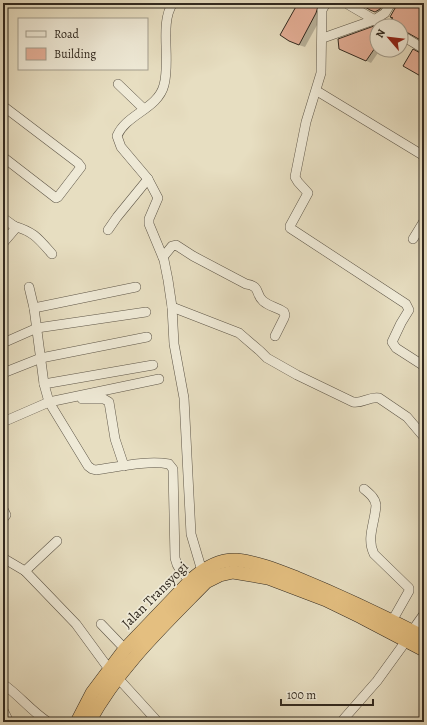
<svg xmlns="http://www.w3.org/2000/svg" width="427" height="725" font-family="Alegreya,serif">
	<style>
		.shadow { fill: #0003 }
		.building { fill: #e5af97; stroke: #31291f }
		.lines { fill: none; stroke-linecap: round; stroke-linejoin: round }
		.minor-casing { stroke: #5e5648; stroke-width: 10 }
		.highway-casing { stroke: #31291f; stroke-width: 14 }
		.minor { stroke: #efead7; stroke-width: 9 }
		.highway { stroke: #e4bf80; stroke-width: 13 }
		.labels { text-anchor: middle; dominant-baseline: central; stroke-width: 3.5; stroke-linejoin: round; paint-order: stroke }
		.street-label { font-size: 14px; fill: #31291f; stroke: #efead7 }
	</style>
	<rect width="100%" height="100%" fill="#e7dec1"/>
	<filter id="stains"><feTurbulence type="fractalNoise" baseFrequency=".005" numOctaves="4"/><feColorMatrix values="0 0 0 0 .2 0 0 0 0 .09 0 0 0 0 .02 0 0 0 .5 -.17"/></filter>
	<radialGradient id="worn" r=".72"><stop offset=".6" stop-color="#630" stop-opacity="0"/><stop offset="1" stop-color="#630" stop-opacity=".3"/></radialGradient>
	<g class="shadow">
		<path d="M299,3H327L322,16L305,47L296,44Z"/>
		<path d="M361,3H392L382,15Z"/>
		<path d="M377,29V50H380L371,63L345,51Z"/>
	</g>
	<g class="building">
		<path d="M298,3H319L316,13L299,45L289,41L280,35Z"/>
		<path d="M359,3H383L380,9L375,12L370,10Z"/>
		<path d="M398,3H424V42L401,29V26H391L388,21L393,18L390,17Z"/>
		<path d="M374,26L377,28V45L366,61L339,49L338,39Z"/>
		<path d="M413,49L424,55V78L403,66Z"/>
	</g>
	<g class="lines">
		<g class="minor-casing">
			<g id="minor">
				<path d="M173,3C159,23 171,60 164,85C158,109 126,114 117,136L121,147L148,179L158,198L149,219V224L164,260L168,280L172,307L174,344L184,398L191,534L202,571"/>
				<path d="M237,3H239"/>
				<path d="M326,3L322,10L321,73L306,122L295,177L298,182L308,193L290,226V228L406,304L409,310L401,323L392,342L396,348L424,366"/>
				<path d="M349,5L385,26"/>
				<path d="M401,35L424,49"/>
				<path d="M323,38L374,20L385,13L391,3"/>
				<path d="M118,84L144,109"/>
				<path d="M317,91L424,156"/>
				<path d="M3,106L78,163L81,167L58,197L56,198L3,157"/>
				<path d="M3,218L14,226L15,229L3,243"/>
				<path d="M14,226C34,232 38,238 52,254"/>
				<path d="M108,230L117,217L148,179"/>
				<path d="M413,239L424,221"/>
				<path d="M163,257L172,246L176,245L193,256L246,284C261,286 255,294 263,301C270,307 277,307 284,312L285,315L284,318L275,336"/>
				<path d="M29,287L34,308L44,384L49,402L88,466L92,469L96,470C118,467 147,460 169,464L173,469L175,558C177,568 183,575 191,580"/>
				<path d="M172,307L239,333L260,351L267,358L297,375L353,402C362,404 370,396 379,398L407,417L424,437"/>
				<path d="M34,308L136,287"/>
				<path d="M3,343L37,328L146,312"/>
				<path d="M3,373L41,358L147,337"/>
				<path d="M44,384L153,365"/>
				<path d="M82,399H104L109,402L115,439L124,466"/>
				<path d="M3,422L49,402L159,379"/>
				<path d="M364,489C370,494 375,498 376,505C375,523 366,538 374,554L409,588V591L392,621"/>
				<path d="M3,509L6,515L3,519"/>
				<path d="M3,558L25,571L76,624L109,669"/>
				<path d="M25,571L57,541"/>
				<path d="M101,624L125,649"/>
				<path d="M412,631L424,614"/>
				<path d="M117,677L158,722"/>
				<path d="M3,684C19,695 31,711 48,722"/>
				<path d="M3,710L9,722"/>
				<path d="M341,722L377,681L406,641"/>
				<path d="M422,722L424,721"/>
			</g>
		</g>
		<g class="highway-casing">
			<g id="highway">
				<path d="M77,722L92,693L125,649L191,580C203,569 219,559 237,560C257,562 279,571 297,578C341,596 383,616 424,637"/>
				<path d="M89,722C119,667 163,626 206,582L220,575L233,572L268,578L326,600L361,617L424,650"/>
			</g>
		</g>
		<use href="#minor" class="minor"/>
		<use href="#highway" class="highway"/>
	</g>
	<g class="labels">
		<g class="street-label">
			<text transform="translate(155 595) rotate(-45)">Jalan Transyogi</text>
		</g>
	</g>
	<rect width="427" height="725" fill="none" stroke="#e7dec1" stroke-width="16"/>
	<rect x="4" y="4" width="419" height="717" fill="none" stroke="#31291f" stroke-width="2"/>
	<rect x="8" y="8" width="411" height="709" fill="none" stroke="#31291f"/>
	<rect x="18" y="18" width="130" height="52" fill="#efead7" stroke="#a39d8d"/>
	<rect x="26" y="31" width="20" height="6" fill="#efead7" stroke="#a39d8d"/>
	<text x="54" y="38" font-size="12" fill="#31291f">Road</text>
	<rect x="26" y="48" width="20" height="12" fill="#e5af97" stroke="#a39d8d"/>
	<text x="54" y="58" font-size="12" fill="#31291f">Building</text>
	<g transform="translate(389 38) rotate(298)"><circle r="19" fill="#efead7" stroke="#a39d8d"/>
	<path d="M0-3L7 15L0 10L-7 15Z" fill="#8f2418"/>
	<text y="-6" font-size="11" font-weight="bold" text-anchor="middle" fill="#31291f">N</text>
	</g>
	<path d="M281 699v6h92v-6" fill="none" stroke="#31291f" stroke-width="2"/>
	<text x="287" y="699" font-size="12" fill="#31291f" stroke="#efead7" stroke-width="3" paint-order="stroke">100 m</text>
	<rect width="100%" height="100%" filter="url(#stains)"/>
	<rect width="100%" height="100%" fill="url(#worn)"/>
</svg>
